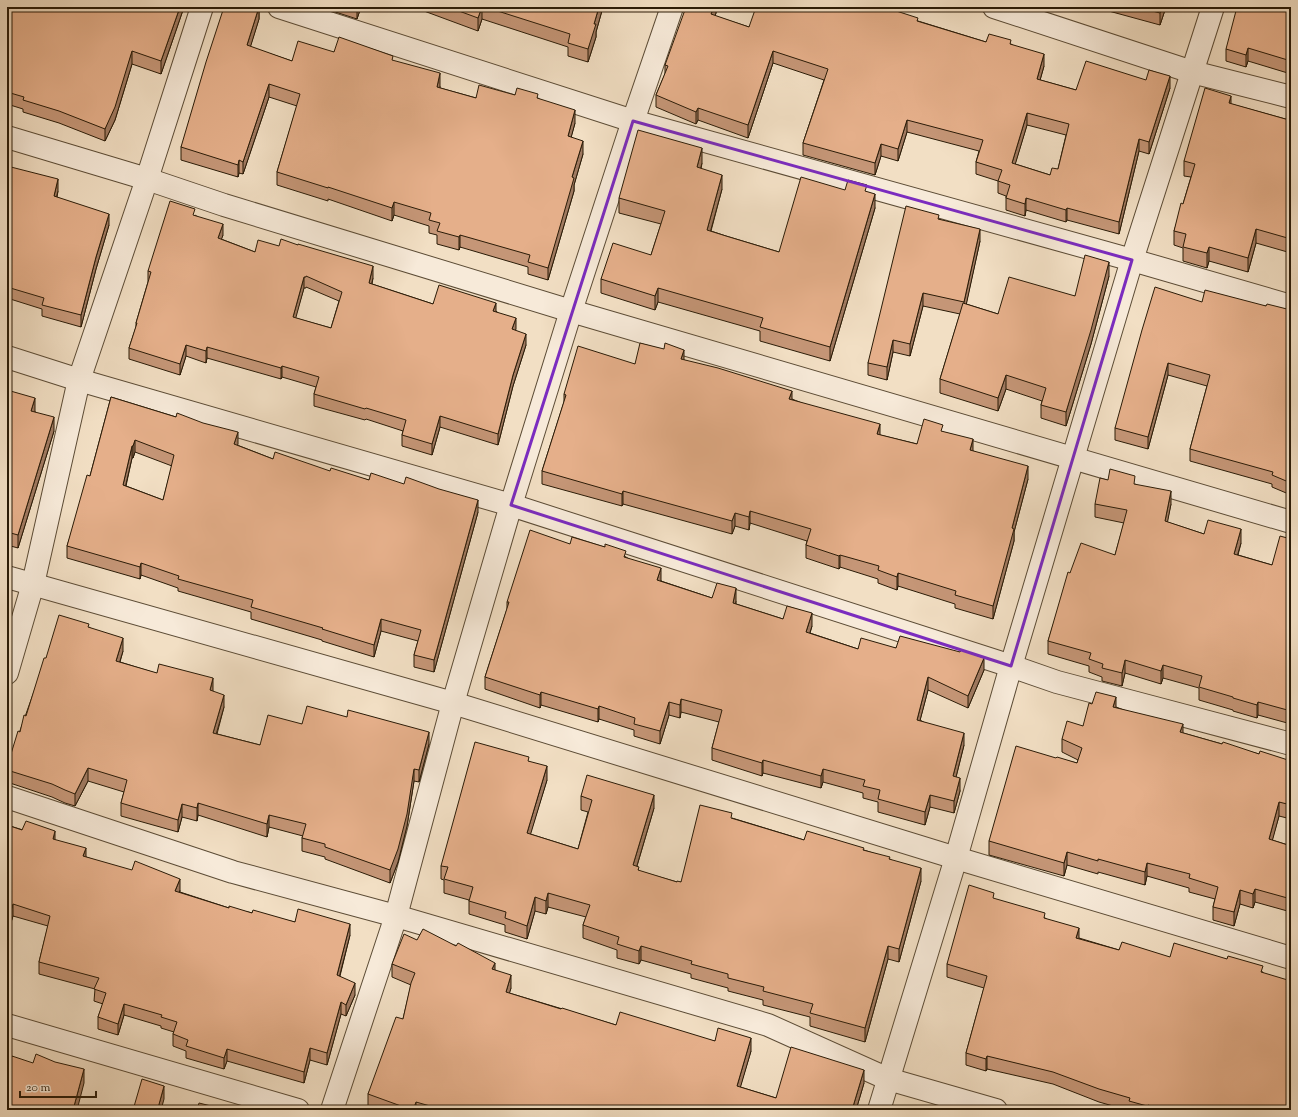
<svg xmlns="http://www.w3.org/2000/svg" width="1298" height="1117" font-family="'Sorts Mill Goudy',serif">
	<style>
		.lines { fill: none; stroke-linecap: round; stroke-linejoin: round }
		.minor-casing { stroke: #5c4c36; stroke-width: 24 }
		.minor { stroke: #f7ead9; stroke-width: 22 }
		.wall { fill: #c59677; stroke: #2a1b07; fill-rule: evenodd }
		.shaded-wall { fill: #a07a61; stroke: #2a1b07 }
		.building { fill: #e5af8a; stroke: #2a1b07; fill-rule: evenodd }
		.marked { fill: none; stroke: #7b2cbf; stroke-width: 3; stroke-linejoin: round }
	</style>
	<rect width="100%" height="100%" fill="#f2dfc4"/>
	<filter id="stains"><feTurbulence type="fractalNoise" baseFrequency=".005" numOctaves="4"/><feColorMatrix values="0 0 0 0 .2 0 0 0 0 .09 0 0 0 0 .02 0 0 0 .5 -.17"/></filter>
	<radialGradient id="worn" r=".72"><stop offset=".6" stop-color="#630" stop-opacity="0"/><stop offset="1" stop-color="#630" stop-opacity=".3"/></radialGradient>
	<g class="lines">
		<g class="minor-casing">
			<g id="minor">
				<path d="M279,7L633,121L1132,260L1291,306"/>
				<path d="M994,7L1192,72L1291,97"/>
				<path d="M7,137L147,179L224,205L571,311L1291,522"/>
				<path d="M7,357L79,380L511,505L1011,666L1057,682L1291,744"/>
				<path d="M7,577L453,703L956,858L1291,958"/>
				<path d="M7,673L33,584L79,380L147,179L202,7"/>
				<path d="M7,797L233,872L396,916L768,1025L888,1079L996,1110"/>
				<path d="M7,1025L298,1110"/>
				<path d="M332,1110L396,916L453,703L511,505L571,311L633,121L672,7"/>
				<path d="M879,1110L956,858L1011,666L1132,260L1213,7"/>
			</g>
		</g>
		<use href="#minor" class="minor"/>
	</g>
	<g class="wall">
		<path d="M7,7H183V10L161,74L132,64L115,120L105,141L59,123L23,112V109L7,104Z"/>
		<path d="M259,7V19L250,47L292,61L334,52L393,61L440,86V88L476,98L515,95L538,98L575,123L571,137L583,154L574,185V191L548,280L528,274V267L460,247L459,250L437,244V235L429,233V226L394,215L392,221L328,199V201L277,185V172L297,106L269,97L243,174L239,173L238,177L181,160V147Z"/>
		<path d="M320,7H361L357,19Z"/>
		<path d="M407,7H603L596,32V37L588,62L568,56V47L482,19L478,31L424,11Z"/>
		<path d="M716,7V13L715,16L749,27L888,8L918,21L986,42L1011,44L1044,66L1040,80L1076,90L1170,88L1149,154L1139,151L1119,234L1067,220L1066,222L1026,210L1025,216L1006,210V196L998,193V181L976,174V162L979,151L907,132L898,161L881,156L875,175L803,155V143L824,80L773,63L748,138L698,120L696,124L656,107V95L665,74V65ZM1027,125L1066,135L1058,169L1050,175L1015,164Z"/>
		<path d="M1081,7H1091V9Z"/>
		<path d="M1094,7H1166L1160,25Z"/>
		<path d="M1291,7V74L1248,61L1246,67L1226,61V49Z"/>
		<path d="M1231,104L1289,120L1291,114V253L1256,243L1248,272L1209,261L1207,268L1183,261V248L1174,245V231L1183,204L1191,177L1184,176V161Z"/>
		<path d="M702,163L701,169L722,189L711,231L726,236L779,252L845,190L867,192L875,208L830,361L760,341V331L658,302L655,310L601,293V279L651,255L661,224L619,213V198Z"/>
		<path d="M7,166L58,191L57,197L109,225L96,269L81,327L42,316V309L7,298Z"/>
		<path d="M195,215L223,235L221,239L255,252L373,278L372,284L433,304L496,311L516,329L515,330L526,345L513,386L498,445L440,427L432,455L402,446V435L403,431L366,419L365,420L314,406V394L316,387L282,377L281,379L207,358L206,363L186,356L180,375L129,359V348L136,327V323L148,282V271ZM306,287L339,301L331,328L295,318L304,288H306Z"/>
		<path d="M939,219L980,241L966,304L998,314L1075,296L1109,276L1091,344L1066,426L1041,418V405L1042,401L1006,389L998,411L940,393V379L960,314L923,306L910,356L893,352L887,380L868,375V363Z"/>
		<path d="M1202,302L1266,306L1291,310V495L1272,487V484L1190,461V449L1207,386L1168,375L1148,449L1115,440V428Z"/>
		<path d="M684,360L792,399L880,435L917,444L943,432L973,451L1028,479L1014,532V541L993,619L955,608V604L898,586L897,590L878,583V579L840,567L839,569L806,558V545L807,541L750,523L749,530L735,526L732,534L623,504L622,506L542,484V471L564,402V394L635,364Z"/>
		<path d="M7,390L35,411V412L54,431L18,548L7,545Z"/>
		<path d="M111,397L176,417L238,444L237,445L273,459L369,480L478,512L434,672L414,667V655L418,641L381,631L374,657L322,641V640L251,619V612L178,591V588L141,575L140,579L67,558V546L90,476ZM135,452L172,466L163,500L126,486L132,458H133Z"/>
		<path d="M1135,484L1171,504L1167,522L1204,534L1241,543L1238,555L1272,565L1291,539V724L1258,715L1257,718L1233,711V710L1199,700V688L1163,678L1161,684L1125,673L1122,686L1102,681V677L1089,672V666L1048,654V641L1070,573L1115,555L1124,523L1095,517V504Z"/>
		<path d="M570,544L605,547L626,557L661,580V581L712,598L736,601V604L783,619L812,626L810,633L858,649L896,648L984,670L968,708L928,690L920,720L964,745L956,777L960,791L954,813L930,807L925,825L878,812V802L863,798V793L823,782L821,788L763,773L762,776L712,760V748L719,722L681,712L680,718L669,715L660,744L634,736V730L599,719L598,722L541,705L540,708L485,689V677L507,609V602Z"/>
		<path d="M89,627L123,651L120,662L213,691L224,707L217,734L260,745L302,724L429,744L419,782L414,781L407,826L398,862L390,883L325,859V857L302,851V838L303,836L269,827L267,837L198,815L197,821L182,817L178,832L121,816V803L124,792L88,781L75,806L65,803L52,797L7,782V767L46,658Z"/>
		<path d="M1116,707L1183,733L1222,744L1259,754L1291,761V819L1279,816L1272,840L1291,846V912L1255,902L1253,908L1240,904L1234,926L1213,920V907L1215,899L1189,892V888L1147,876L1145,885L1098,872V874L1067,865L1064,876L989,855V841L1056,758L1077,763L1078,760L1062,752V739L1083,726Z"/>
		<path d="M529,761L547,780L530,834L578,849L588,812L581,810V796L654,808L637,866L639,871L677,882H681L732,818L804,840L864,850L890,859L921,881L899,962L888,959L865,1042L810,1026V1017L763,1005V1000L728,991V988L691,978V974L641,960L639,964L617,958V950L583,938V925L586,917L548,907L546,914L535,911L527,939L505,932V925L469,914V900L444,893V880L441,879V866Z"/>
		<path d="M7,825L55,840L86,857L180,890V892L229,908L295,922L350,935L340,976L355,995L346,1016L341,1014L327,1065L310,1060L304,1083L227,1061L224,1069L186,1058V1051L173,1046V1034L174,1032L161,1028V1026L124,1015L118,1035L98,1029V1017L103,1004L94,1001L95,989L39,974V962L48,926L13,916L7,935Z"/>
		<path d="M994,899L1045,918L1079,938L1119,950L1263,972L1291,1110H1127L1099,1102L1053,1084L987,1069L986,1071L966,1065V1053L984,988L947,977V964Z"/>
		<path d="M392,964L495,970L511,988L509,993L616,1025L715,1041L751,1051L740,1087L776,1098L864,1083L856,1110H376L368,1107V1094L403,1019L411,985L392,977Z"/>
	</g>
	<g class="shaded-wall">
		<path d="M180,7H183V10L161,74V61Z"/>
		<path d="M259,7V19L247,58V45Z"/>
		<path d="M357,7H361L357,19Z"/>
		<path d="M482,7V19L478,31V18Z"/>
		<path d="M599,7H603L596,32V37L588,62V49L594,24Z"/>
		<path d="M714,7H716V13L711,26V14Z"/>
		<path d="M1162,7H1166L1160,25V13Z"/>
		<path d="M1248,48V61L1246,67V55Z"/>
		<path d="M132,51V64L115,120L105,141V129Z"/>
		<path d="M773,51V63L748,138V125Z"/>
		<path d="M1044,54V66L1037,91V79Z"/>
		<path d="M440,73V86L437,99V87Z"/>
		<path d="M1170,76V88L1149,154V142Z"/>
		<path d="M269,84V97L243,174V162Z"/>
		<path d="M1231,96V110L1229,103Z"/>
		<path d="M698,108V120L696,124V112Z"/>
		<path d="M575,110V123L568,149V136Z"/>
		<path d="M1027,113V125L1012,175V163Z"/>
		<path d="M907,120V132L898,161V149Z"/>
		<path d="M1139,139V151L1119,234V222Z"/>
		<path d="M583,141V154L574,185V191L548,280V268L572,177Z"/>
		<path d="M881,144V156L875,175V163Z"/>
		<path d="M702,148V163L697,182V167Z"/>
		<path d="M239,160V173L238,177V165Z"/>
		<path d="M722,175V189L707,244V230Z"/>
		<path d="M58,179V191L54,207V196Z"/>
		<path d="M875,194V208L830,361V347Z"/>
		<path d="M1026,198V210L1025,216V204Z"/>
		<path d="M394,202V215L392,221V208Z"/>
		<path d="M1067,208V220L1066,222V210Z"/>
		<path d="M109,214V225L96,269L81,327V315L96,257Z"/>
		<path d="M223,224V235L218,249V238Z"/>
		<path d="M980,229V241L964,315V302Z"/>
		<path d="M1256,229V243L1248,272V258Z"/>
		<path d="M460,235V247L459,250V237Z"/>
		<path d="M1209,247V261L1207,268V253Z"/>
		<path d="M1109,262V276L1091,344L1066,426V412Z"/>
		<path d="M373,266V278L369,294V283Z"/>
		<path d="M304,277V288L293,328V317Z"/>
		<path d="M658,288V302L655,310V296Z"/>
		<path d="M923,293V306L910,356V344Z"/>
		<path d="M496,303V314L493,311Z"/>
		<path d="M516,318V329L512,340V329Z"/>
		<path d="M526,334V345L513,386L498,445V434L513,375Z"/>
		<path d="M893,340V352L887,380V367Z"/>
		<path d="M186,345V356L180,375V364Z"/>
		<path d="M207,347V358L206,363V351Z"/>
		<path d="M684,350V362L681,359Z"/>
		<path d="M1168,363V375L1148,449V437Z"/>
		<path d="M282,366V377L281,379V368Z"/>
		<path d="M1006,375V389L998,411V398Z"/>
		<path d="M792,391V404L789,399Z"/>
		<path d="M35,398V411L31,424V411Z"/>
		<path d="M440,416V427L432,455V444Z"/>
		<path d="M54,417V431L18,548V535Z"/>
		<path d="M880,424V437L877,434Z"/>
		<path d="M238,432V444L234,456V444Z"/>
		<path d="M973,439V452L970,450Z"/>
		<path d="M135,440V452L133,458V446Z"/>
		<path d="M132,446V458L123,497V485Z"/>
		<path d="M1028,466V479L1014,532V541L993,619V606L1012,528Z"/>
		<path d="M623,491V504L622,506V494Z"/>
		<path d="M1171,491V504L1165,535V521Z"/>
		<path d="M478,500V512L434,672V660Z"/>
		<path d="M750,511V523L749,530V517Z"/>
		<path d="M735,513V526L732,534V521Z"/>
		<path d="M1241,529V543L1234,567V554Z"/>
		<path d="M840,555V567L839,569V556Z"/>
		<path d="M141,563V575L140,579V567Z"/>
		<path d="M661,568V580L657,593V580Z"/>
		<path d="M898,573V586L897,590V577Z"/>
		<path d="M736,588V601L733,616V603Z"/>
		<path d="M812,613V626L806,645V632Z"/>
		<path d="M381,619V631L374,657V645Z"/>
		<path d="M123,638V651L116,674V661Z"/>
		<path d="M984,658V670L968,708V696Z"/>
		<path d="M1125,660V673L1122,686V673Z"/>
		<path d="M1163,665V678L1161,684V671Z"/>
		<path d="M928,677V690L917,732V720Z"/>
		<path d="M213,678V691L210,703V690Z"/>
		<path d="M541,692V705L540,708V695Z"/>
		<path d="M224,695V707L213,745V733Z"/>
		<path d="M1116,697V710L1113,707Z"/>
		<path d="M681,699V712L680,718V705Z"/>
		<path d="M669,702V715L660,744V731Z"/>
		<path d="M1258,702V715L1257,718V705Z"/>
		<path d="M599,706V719L598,722V709Z"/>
		<path d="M1183,724V738L1180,732Z"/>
		<path d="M429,732V744L419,782V770Z"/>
		<path d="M964,733V745L953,789V776Z"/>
		<path d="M763,760V773L762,776V763Z"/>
		<path d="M547,766V780L527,846V833Z"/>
		<path d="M88,768V781L75,806V794Z"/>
		<path d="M414,769V781L407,826L398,862L390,883V870Z"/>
		<path d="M823,769V782L821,788V776Z"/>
		<path d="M960,778V791L954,813V801Z"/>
		<path d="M654,795V808L633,879V865Z"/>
		<path d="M930,795V807L925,825V812Z"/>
		<path d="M1279,802V816L1269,853V839Z"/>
		<path d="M198,803V815L197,821V808Z"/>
		<path d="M182,804V817L178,832V820Z"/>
		<path d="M269,815V827L267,837V824Z"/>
		<path d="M55,831V842L53,839Z"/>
		<path d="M86,848V860L83,856Z"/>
		<path d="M1067,852V865L1064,876V863Z"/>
		<path d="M1147,863V876L1145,885V872Z"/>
		<path d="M921,868V881L899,962V949Z"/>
		<path d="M180,879V890L175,903V891Z"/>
		<path d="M1255,889V902L1253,908V894Z"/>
		<path d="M1240,890V904L1234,926V912Z"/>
		<path d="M548,893V907L546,914V901Z"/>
		<path d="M535,897V911L527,939V926Z"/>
		<path d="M13,904V916L7,935V924Z"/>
		<path d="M350,924V935L337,986V975Z"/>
		<path d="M1079,928V940L1076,938Z"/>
		<path d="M641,946V960L639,964V951Z"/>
		<path d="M888,946V959L865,1042V1028Z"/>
		<path d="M495,963V976L492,969Z"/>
		<path d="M511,975V988L506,1005V992Z"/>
		<path d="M355,983V995L346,1016V1005Z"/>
		<path d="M341,1002V1014L327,1065V1053Z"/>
		<path d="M124,1004V1015L118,1035V1024Z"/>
		<path d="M751,1038V1051L737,1099V1086Z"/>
		<path d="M310,1048V1060L304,1083V1072Z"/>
		<path d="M227,1049V1061L224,1069V1058Z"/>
		<path d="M987,1056V1069L986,1071V1059Z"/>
		<path d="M84,1069V1083L77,1110H73Z"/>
		<path d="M864,1070V1083L856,1110H852Z"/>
		<path d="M164,1086V1099L161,1110L158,1108Z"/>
		<path d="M416,1102V1110H413Z"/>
	</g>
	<g class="building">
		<path d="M7,7H180L161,61L132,51L115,107L105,129L59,111L23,100L24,97L7,92Z"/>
		<path d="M224,7H259L247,45L292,61L298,41L334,52L339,37L393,56L392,60L440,73L437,87L476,98L479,85L515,95L517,88L538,94L537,98L575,110L568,136L583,141L572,177L574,178L548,268L528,262L530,255L460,235L459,237L437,231L440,223L429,220L431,213L394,202L392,208L328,187V188L277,172L300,94L269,84L243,162L239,160L238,165L181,147L206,62Z"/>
		<path d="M448,7H482L478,18Z"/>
		<path d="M485,7H599L594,24H596L588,49L568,43L570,34Z"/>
		<path d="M686,7H714L711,14L749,27L756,7H887V8L918,18L917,21L986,42L989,34L1011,40L1010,44L1044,54L1037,79L1076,90L1086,61L1146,80L1149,70L1170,76L1149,142L1139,139L1119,222L1067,208L1066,210L1026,198L1025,204L1006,198L1010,185L998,181L1002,170L976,162L983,140L907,120L898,149L881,144L875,163L803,143L828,69L773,51L748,125L698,108L696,112L656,95L668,66L665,65ZM1027,113L1069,124L1058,169L1052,168L1050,175L1012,163Z"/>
		<path d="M1137,7H1162L1160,13Z"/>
		<path d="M1237,7H1291V61L1248,48L1246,55L1226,49Z"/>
		<path d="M1205,88L1231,96L1229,103L1289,120L1291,114V239L1256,229L1248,258L1209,247L1207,253L1183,247L1186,234L1174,231L1181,203L1183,204L1195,164L1184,161Z"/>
		<path d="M638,130L702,148L697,167L722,175L707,230L726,236L779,252L801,177L845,190L848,180L867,185L865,191L875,194L830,347L760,327L763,318L658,288L655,296L601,279L613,243L651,255L665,211L619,198Z"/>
		<path d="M7,166L58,179L54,196L109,214L96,257L81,315L42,305L44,298L7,287Z"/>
		<path d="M170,201L195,209L193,215L223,224L218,238L255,252L258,240L279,246L281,239L298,245V244L373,266L369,283L433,304L439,285L496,303L493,311L516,318L512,329L526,334L513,375L498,434L440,416L432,444L402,435L406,420L366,408L365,409L314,394L319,377L282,366L281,368L207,347L206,351L186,345L180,364L129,348L137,323H136L151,272L148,271ZM306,276L342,292L331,328L293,317L304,277H306Z"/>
		<path d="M906,206L939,215L938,219L980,229L964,302L923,293L910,344L893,340L887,367L868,363Z"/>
		<path d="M1085,255L1109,262L1091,330L1066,412L1041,405L1046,388L1006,375L998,398L940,379L963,303L998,314L1009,277L1075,296Z"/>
		<path d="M1155,287L1202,302L1205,290L1266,306L1267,304L1291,310V483L1272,475L1273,472L1190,449L1210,375L1168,363L1148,437L1115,428L1142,330Z"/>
		<path d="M640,343L664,349L665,343L684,350L681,359L718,368L792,391L789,399L880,424L877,434L917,444L924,419L943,425L941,431L973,439L970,450L1028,466L1012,528L1014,529L993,606L955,595L956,591L898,573L897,577L878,570L879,566L840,555L839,556L806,545L811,529L750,511L749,517L735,513L732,521L623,491L622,494L542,471L566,395L564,394L578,346L635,364Z"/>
		<path d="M7,390L35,398L31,411L54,417L18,535L7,532Z"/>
		<path d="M111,397L176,417L177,413L203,423L238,432L234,444L273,459L275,452L330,471L331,468L369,480L371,473L404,484L406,477L439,489L478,500L434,660L414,655L421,630L381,619L374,645L322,629L323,628L251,607L253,600L178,579L179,576L141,563L140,567L67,546L87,475L90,476ZM135,440L174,455L163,500L123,485L132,446H133Z"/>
		<path d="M1110,469L1135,476L1134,484L1171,491L1165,521L1204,534L1208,520L1241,529L1234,554L1272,565L1280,536L1291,539V711L1258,702L1257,705L1233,698V697L1199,687L1202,676L1163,665L1161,671L1125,660L1122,673L1102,668L1103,664L1089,659L1091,653L1048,641L1068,572L1070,573L1081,543L1115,555L1127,510L1095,504L1100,478L1108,480Z"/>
		<path d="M530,530L570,544L572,537L605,547V544L626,551L624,557L661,568L657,580L712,598L717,583L736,588L733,603L783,619L787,606L812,613L806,632L858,649L861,638L896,648L900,636L960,652L961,650L984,658L968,696L928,677L917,720L964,733L953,776L960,778L954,801L930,795L925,812L878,799L880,790L863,786L865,780L823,769L821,776L763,760L762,763L712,748L722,710L681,699L680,705L669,702L660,731L634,724L635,718L599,706L598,709L541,692L540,695L485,677L509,602H507Z"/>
		<path d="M59,615L89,624L88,627L123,638L116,661L157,673L159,664L213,678L210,690L224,695L213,733L260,745L268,715L302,724L307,706L347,717L348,710L429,732L419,770L414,769L407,814L398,849L390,870L325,847V844L302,838L306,824L269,815L267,824L198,803L197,808L182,804L178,820L121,803L127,780L88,768L75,794L65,790L52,784L7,770V767L18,731L20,732L24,715L26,716L44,658H46Z"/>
		<path d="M1096,692L1116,697L1113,707L1183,724L1180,732L1222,744L1223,742L1259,754L1260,751L1291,761V805L1279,802L1269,839L1291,846V899L1255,889L1253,894L1240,890L1234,912L1213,907L1218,887L1189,878L1190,874L1147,863L1145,872L1098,859V861L1067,852L1064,863L989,841L1016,746L1056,758L1057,757L1077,763L1082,748L1062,739L1067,721L1083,726L1089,703L1092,704Z"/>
		<path d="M475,742L529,757L528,761L547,766L527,833L578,849L592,800L581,796L587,775L654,795L633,865L639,867L638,870L677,882V881L681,882L700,805L732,813L731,818L804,840L807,831L864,848L863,850L890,857L889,859L921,868L899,949L888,946L865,1028L810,1013L813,1004L763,991L764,987L728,978V974L691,964L692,961L641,946L639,951L617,944L619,937L583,925L590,905L548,893L546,901L535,897L527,926L505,918L506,912L469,901L473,887L444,879L448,867L441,866Z"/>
		<path d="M26,821L55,831L53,839L86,848L83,856L132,870L135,861L180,879L175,891L229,908V906L252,913L253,910L295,922L298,909L350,924L337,975L355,983L346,1005L341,1002L327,1053L310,1048L304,1072L227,1049L224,1058L186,1046L188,1040L173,1034L177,1022L161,1017L162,1015L124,1004L118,1024L98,1017L106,993L94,989L99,978L39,962L50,916L13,904L7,924V825L22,830Z"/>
		<path d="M969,885L994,893L993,898L1045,913L1044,918L1079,928L1076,938L1119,950L1122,942L1170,957L1174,943L1227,959L1228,956L1263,966L1261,972L1291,981V1110H1164L1148,1105L1147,1106L1129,1101L1130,1098L1099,1089L1053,1072L987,1056L986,1059L966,1053L987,976L947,964Z"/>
		<path d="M423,929L456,946L458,943L495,963L492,969L511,975L506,992L561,1009L562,1008L616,1025L620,1012L715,1041L718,1028L751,1038L737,1086L776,1098L791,1047L864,1070L852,1110H452L438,1106L437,1108L416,1102L413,1110H412L368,1094L396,1017L403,1019L411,983L415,973L392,964L404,934L417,940Z"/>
		<path d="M36,1054L55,1062L84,1069L73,1110H7V1055L12,1057V1056L33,1063Z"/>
		<path d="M142,1079L164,1086L158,1108L165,1110H133Z"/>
		<path d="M199,1103L227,1110H197Z"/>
	</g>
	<path class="marked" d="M633,121L1132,260L1011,666L511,505Z"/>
	<rect width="1298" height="1117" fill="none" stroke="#f2dfc4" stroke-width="24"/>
	<rect x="8" y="8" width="1282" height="1101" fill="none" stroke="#2a1b07" stroke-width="2"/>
	<rect x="12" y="12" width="1274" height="1093" fill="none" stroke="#2a1b07"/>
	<path d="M20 1091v6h76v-6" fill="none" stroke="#2a1b07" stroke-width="2"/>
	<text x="26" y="1091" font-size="12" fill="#2a1b07" stroke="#f7ead9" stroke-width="3" paint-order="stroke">20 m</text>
	<rect width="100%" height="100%" filter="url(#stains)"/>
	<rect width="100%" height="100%" fill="url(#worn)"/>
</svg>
